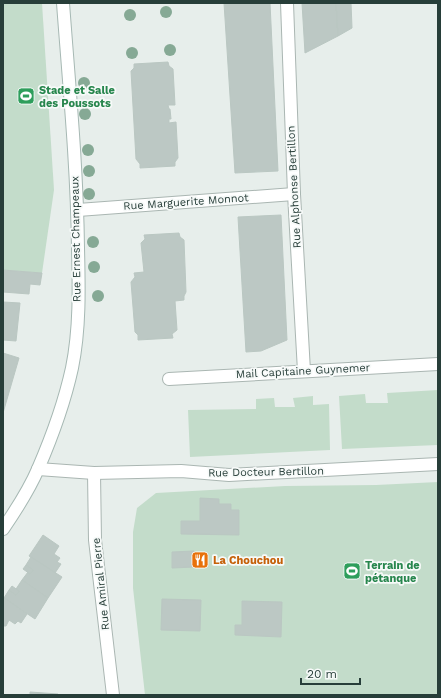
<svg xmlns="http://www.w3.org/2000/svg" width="441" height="698" font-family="'Work Sans',sans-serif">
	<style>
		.green { fill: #c3dcca }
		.building { fill: #bcc8c4; stroke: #bac7c2 }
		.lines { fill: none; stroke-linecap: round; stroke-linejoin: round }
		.street-casing { stroke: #aab6b2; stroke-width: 14 }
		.secondary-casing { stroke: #a6b8b3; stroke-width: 14 }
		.street { stroke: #fff; stroke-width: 12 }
		.secondary { stroke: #fff; stroke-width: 12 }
		.tree { fill: #86a995 }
		.labels { text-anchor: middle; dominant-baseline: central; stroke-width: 3.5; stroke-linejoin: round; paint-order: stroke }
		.leisure-label { font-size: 11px; font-weight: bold; fill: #27864d; stroke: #f7faf9; text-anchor: start }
		.street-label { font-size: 11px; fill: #273e39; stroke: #f7faf9 }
		.food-label { font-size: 11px; font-weight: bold; fill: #c56008; stroke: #f7faf9; text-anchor: start }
	</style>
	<rect width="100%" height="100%" fill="#e7eeeb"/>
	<g class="green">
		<path d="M3,3H42L54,190L42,273L3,270Z"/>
		<path d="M438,390V445L342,449L339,396L365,394L366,403H388L387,393Z"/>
		<path d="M313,396V405L329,404L330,450L190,457L188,410L256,409V399L274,398L275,407H295L293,398Z"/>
		<path d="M438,482V695H145L133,588V532L137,508L156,493L285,486L376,485Z"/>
	</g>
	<g class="building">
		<path d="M224,3H270L278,171L235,173Z"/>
		<path d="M302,3H336L338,36L305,53Z"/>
		<path d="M336,3H351L352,28L338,36Z"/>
		<path d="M168,62L169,66L173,69L175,105H168L169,109H170L171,119H169V123L176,122L178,158L175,162V166L140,168V164L136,159L131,71L134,68V64Z"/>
		<path d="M281,215L287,340L261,351L246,352L238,217Z"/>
		<path d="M179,233L180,237L184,240L186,292L184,296V300L175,301L177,330L172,334L173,338L138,340V335L135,332L131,282L135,277L134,273L144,272L141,243L145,239L144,235Z"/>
		<path d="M3,270L42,273L40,285L30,284L29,294L3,292Z"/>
		<path d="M3,302L20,303L16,341L3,340Z"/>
		<path d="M3,353L19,358L3,413Z"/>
		<path d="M200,498L219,499V504H231V510H239V535L181,534V521H200Z"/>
		<path d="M43,535L59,546L54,554L60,558L57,562L61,564L55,573L29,556Z"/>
		<path d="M194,551V567L172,568V552Z"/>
		<path d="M31,557L62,577L48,598L22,580L28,572L30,574L33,570L26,565Z"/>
		<path d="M26,565L33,570L30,574L23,569Z"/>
		<path d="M22,580L48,598L35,619L4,598L9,590L16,595L19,591L16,589Z"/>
		<path d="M12,586L19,591L16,595L9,590Z"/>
		<path d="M3,597L27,614L21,623L18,621L15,624L9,620L6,626H3Z"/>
		<path d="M162,599L201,600L200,631L161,630Z"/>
		<path d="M242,601L282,602L281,637L235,635V625H242Z"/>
		<path d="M30,692L58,694V695H30Z"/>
	</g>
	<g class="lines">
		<g class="street-casing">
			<g id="street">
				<path d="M287,3L294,194L304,371"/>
				<path d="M78,210L294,194"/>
				<path d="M169,379L438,364"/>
				<path d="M38,469L94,473L181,471L229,475L438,464"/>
				<path d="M94,473L95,540L113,695"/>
			</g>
		</g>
		<g class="secondary-casing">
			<path id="secondary" d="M3,529C16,510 29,490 38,469C51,439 65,400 72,368C80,329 79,288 78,248C77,166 69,84 63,3"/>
		</g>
		<use href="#street" class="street"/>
		<use href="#secondary" class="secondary"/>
	</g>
	<g class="tree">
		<circle cx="166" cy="12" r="6"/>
		<circle cx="130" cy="15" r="6"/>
		<circle cx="170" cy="50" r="6"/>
		<circle cx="132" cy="53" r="6"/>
		<circle cx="84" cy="83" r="6"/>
		<circle cx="85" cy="114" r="6"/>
		<circle cx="88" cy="150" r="6"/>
		<circle cx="89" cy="171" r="6"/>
		<circle cx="89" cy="194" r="6"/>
		<circle cx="93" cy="242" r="6"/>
		<circle cx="94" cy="267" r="6"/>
		<circle cx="98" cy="296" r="6"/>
	</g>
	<defs>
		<g id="stadium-square" transform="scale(0.9)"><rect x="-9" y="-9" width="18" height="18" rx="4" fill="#2e9e5b" stroke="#f7faf9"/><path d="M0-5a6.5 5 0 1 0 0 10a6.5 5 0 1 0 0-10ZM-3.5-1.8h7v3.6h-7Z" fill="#fff"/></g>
		<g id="restaurant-square" transform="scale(0.9)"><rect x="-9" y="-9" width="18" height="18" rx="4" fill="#e8710a" stroke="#f7faf9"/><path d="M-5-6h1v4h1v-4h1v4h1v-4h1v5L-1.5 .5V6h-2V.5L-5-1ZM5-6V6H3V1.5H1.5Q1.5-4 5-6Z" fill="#fff"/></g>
	</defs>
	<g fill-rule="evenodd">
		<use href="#stadium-square" x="26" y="96"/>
		<use href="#restaurant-square" x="200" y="560"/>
		<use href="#stadium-square" x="352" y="571"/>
	</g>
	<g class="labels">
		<g class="leisure-label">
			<text x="39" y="90">Stade et Salle<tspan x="39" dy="13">des Poussots</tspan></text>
			<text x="365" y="565">Terrain de<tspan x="365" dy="13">pétanque</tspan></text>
		</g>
		<g class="street-label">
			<text transform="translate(294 187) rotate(-93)">Rue Alphonse Bertillon</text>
			<text transform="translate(186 202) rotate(-4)">Rue Marguerite Monnot</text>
			<text transform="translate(76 239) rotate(-91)">Rue Ernest Champeaux</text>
			<text transform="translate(303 371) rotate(-3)">Mail Capitaine Guynemer</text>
			<text transform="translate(266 472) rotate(-1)">Rue Docteur Bertillon</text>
			<text transform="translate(101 584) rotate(-96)">Rue Amiral Pierre</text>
		</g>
		<g class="food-label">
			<text x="213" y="560">La Chouchou</text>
		</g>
	</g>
	<rect width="441" height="698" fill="none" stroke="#273e39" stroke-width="8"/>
	<path d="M301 678v6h59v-6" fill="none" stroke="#273e39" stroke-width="2"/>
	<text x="307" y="678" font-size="12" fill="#273e39" stroke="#f7faf9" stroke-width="3" paint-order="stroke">20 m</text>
</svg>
